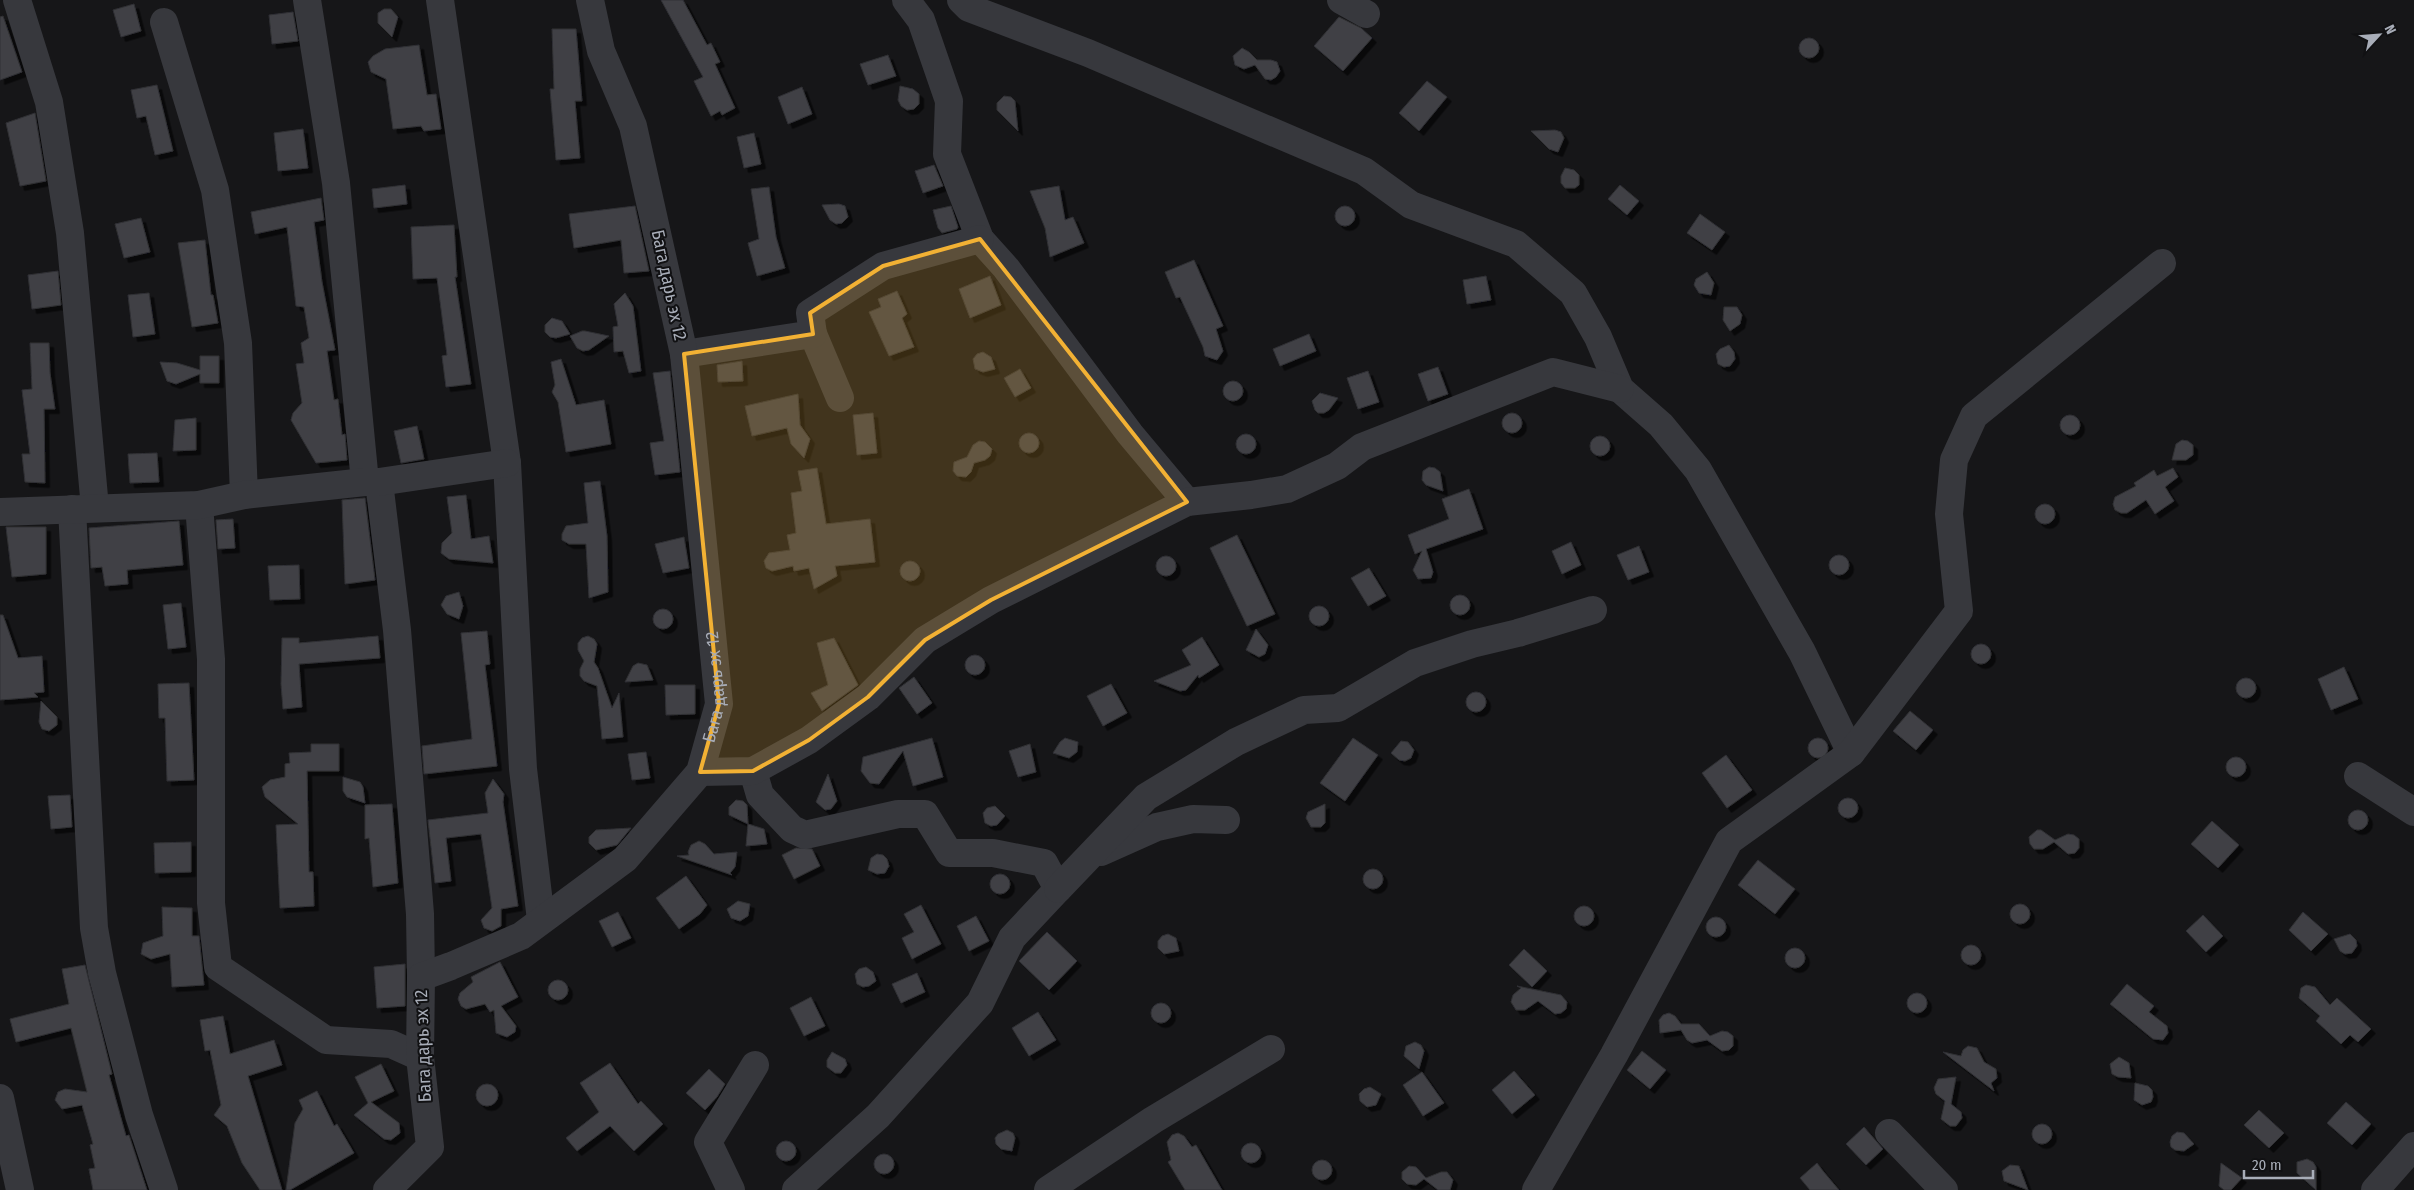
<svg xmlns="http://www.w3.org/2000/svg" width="2414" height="1190" font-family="'Fira Sans Condensed',sans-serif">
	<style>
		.building { fill: #404145; stroke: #303034; filter: url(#shadow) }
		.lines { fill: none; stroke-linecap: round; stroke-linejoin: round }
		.minor { stroke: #37383d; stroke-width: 28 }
		.marked { fill: #f2b134; fill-opacity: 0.2; stroke: #f2b134; stroke-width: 4; stroke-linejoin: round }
		.labels { text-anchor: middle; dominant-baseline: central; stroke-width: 4; stroke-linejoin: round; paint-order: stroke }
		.street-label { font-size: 18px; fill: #a8adb8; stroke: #111113 }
	</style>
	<defs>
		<filter id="shadow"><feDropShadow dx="4.5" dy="4.5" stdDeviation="0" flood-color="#0009"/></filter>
	</defs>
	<rect width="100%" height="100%" fill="#161618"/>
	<g class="building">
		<path d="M661,0H683L707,45L711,43L720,62L715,64L735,108L722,115L720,111L711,116L694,81L703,77Z"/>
		<path d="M134,4L141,31L121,37L113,10Z"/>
		<path d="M384,9H391L398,17L392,37L378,23V13Z"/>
		<path d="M293,12L298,41L272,44L269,15Z"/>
		<path d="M3,16L22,72L0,80V17Z"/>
		<path d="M1339,17L1361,28L1372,38L1343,71L1314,46Z"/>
		<path d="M552,29H576L582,101H575L580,158L556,160L550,89H554Z"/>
		<circle cx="1809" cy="48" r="10"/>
		<path d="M419,45L427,95L436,94L441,129L424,131L421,126L393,129L386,79L371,72L368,62L373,56L385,49Z"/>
		<path d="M1242,48L1249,52L1257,60H1271L1277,62L1280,71L1276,77L1271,80L1265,79L1255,65L1244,69L1235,65L1233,56Z"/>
		<path d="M888,55L896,76L868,85L860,64Z"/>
		<path d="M1427,81L1447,97L1419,131L1399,113Z"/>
		<path d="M157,85L173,151L155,155L146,116L137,118L131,90Z"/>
		<path d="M900,86L913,89L919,94V104L914,109L907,110L901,106L898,100Z"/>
		<path d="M802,87L812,114L788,124L778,97Z"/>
		<path d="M1004,96L1011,97L1015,101L1018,131L997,110V103Z"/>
		<path d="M35,113L46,181L20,186L6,123Z"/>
		<path d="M303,129L308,168L278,171L274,133Z"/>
		<path d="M1555,130L1561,132L1564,138L1558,152L1549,149L1531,131Z"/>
		<path d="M754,133L761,164L744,168L737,137Z"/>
		<path d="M934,165L943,186L923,193L915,171Z"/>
		<path d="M1565,168L1574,170L1579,175V185L1575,188H1565L1561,183V176Z"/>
		<path d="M405,185L407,204L374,208L372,189Z"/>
		<path d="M1620,185L1639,201L1627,215L1608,199Z"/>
		<path d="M1059,186L1065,220L1073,217L1084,243L1050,257L1045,228L1030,191Z"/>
		<path d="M769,187L776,237L785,268L757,276L748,243L759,239L751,189Z"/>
		<path d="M321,198L324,220L314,222L322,282L335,350L327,351L334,400L338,399L342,435L345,434L347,460L316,463L291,420L293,413L302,403L296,364L304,363L301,343L309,338L304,307L296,306L287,227L255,234L251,212Z"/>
		<path d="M839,204L845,206L848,217L842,223L836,224L830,220L822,205Z"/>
		<path d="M635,206L649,271L624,273L621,240L574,248L569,214Z"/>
		<path d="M951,206L958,227L957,229L942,233L938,228L933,210Z"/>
		<circle cx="1345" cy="216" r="10"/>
		<path d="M1700,214L1725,232L1712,250L1687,233Z"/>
		<path d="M141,218L150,252L124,258L115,224Z"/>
		<path d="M454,225L457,277H455L471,384L446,387L442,356L447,355L437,278L413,279L411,227Z"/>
		<path d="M205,240L211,295H213L218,323L192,327L178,243Z"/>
		<path d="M1194,260L1223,326L1216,329L1223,351L1217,360L1205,356L1203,347L1180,297L1176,298L1165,272Z"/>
		<path d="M58,271L61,305L32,309L28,275Z"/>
		<path d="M1707,272L1714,283L1711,295L1699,293L1694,285L1696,279Z"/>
		<path d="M990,276L1001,305L970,318L959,289Z"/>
		<path d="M1486,276L1491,300L1467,304L1463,280Z"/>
		<path d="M897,291L907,314L902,318L914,347L889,356L869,312L881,307L878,299Z"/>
		<path d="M149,293L155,334L133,337L128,295Z"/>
		<path d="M625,293L633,306L641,371L629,373L623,351L614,352L613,327L618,326L614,304Z"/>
		<path d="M1724,307H1737L1742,315L1740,324L1730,331L1723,320Z"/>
		<path d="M552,318L562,321L570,334L556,338L550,337L545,332V325Z"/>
		<path d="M582,331H585L609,336L589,350L583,351L577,348L570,336Z"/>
		<path d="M1309,334L1316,351L1280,366L1273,349Z"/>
		<path d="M30,343H49L50,373L55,409H44L45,483L25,482L22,454H30L22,390L32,389Z"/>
		<path d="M1729,345L1734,352L1735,359L1730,366L1724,367L1718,364L1716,354L1720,349Z"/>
		<path d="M983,352L991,357L995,369L983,372L975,369L973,359L977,354Z"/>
		<path d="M200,356H219V383H200V374L176,384L167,381L160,362L177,363L200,370Z"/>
		<path d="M561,359L576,405L604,400L611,444L566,452L558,402L552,392L555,385L551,362Z"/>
		<path d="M742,361L743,381L718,382L717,365Z"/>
		<path d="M1438,367L1448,394L1428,401L1418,374Z"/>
		<path d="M1020,369L1031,388L1015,397L1004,378Z"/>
		<path d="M670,371L680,472L655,475L650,443L664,441L653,373Z"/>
		<path d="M1368,371L1379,402L1358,409L1347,378Z"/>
		<circle cx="1233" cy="391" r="10"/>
		<path d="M1320,393L1338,398L1329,410L1324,413H1318L1315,410L1312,401Z"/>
		<path d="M798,394L800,425L810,439L804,458L791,444L787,428L752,436L745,406Z"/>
		<path d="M873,413L877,453L857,455L853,415Z"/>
		<circle cx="1512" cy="423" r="10"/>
		<circle cx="2070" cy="425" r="10"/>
		<path d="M196,418V450L173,451L175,420Z"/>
		<path d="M417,426L424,459L401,463L394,431Z"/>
		<circle cx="1029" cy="443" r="10"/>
		<circle cx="1246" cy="444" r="10"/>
		<circle cx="1600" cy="446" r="10"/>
		<path d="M2182,440L2188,441L2193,445V455L2186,460H2172L2176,444Z"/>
		<path d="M979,441L985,442L992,449L990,456L985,460L974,463L971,472L966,477L957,476L953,471L954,462L967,457L973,445Z"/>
		<path d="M157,453L159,482L130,483L128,454Z"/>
		<path d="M1429,467L1435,468L1440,472L1443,491L1426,485L1422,480L1423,471Z"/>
		<path d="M817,468L826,524L870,519L875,562L835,566L837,576L814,589L809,568L794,571L793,566L772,571L766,568L764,561L769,553L790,550L787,535L796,533L791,493L802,491L798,471Z"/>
		<path d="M2173,468L2178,477L2165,487L2174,501L2155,514L2146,500L2127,513H2121L2115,510L2113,504L2115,497L2136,486L2134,483L2154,470L2157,476Z"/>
		<path d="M600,481L607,536L608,592L589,598L586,544H569L562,540V534L566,526L588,523L584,483Z"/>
		<path d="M1469,489L1483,529L1426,549L1433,572L1431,578L1418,579L1413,570L1422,551L1415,554L1408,535L1449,519L1442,499Z"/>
		<path d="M466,495L471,539L489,536L493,563L449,559L441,553L442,543L452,533L447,497Z"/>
		<path d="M365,498L375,580L345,584L342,500Z"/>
		<circle cx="2045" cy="514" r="10"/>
		<path d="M233,519L235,548L218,549L216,520Z"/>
		<path d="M179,521L183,565L127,570L128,584L105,586L102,567L91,568L89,528Z"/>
		<path d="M6,527H46V574L12,577Z"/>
		<path d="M1237,535L1275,614L1247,626L1210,548Z"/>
		<path d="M684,537L689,568L663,573L655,544Z"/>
		<path d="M1571,542L1581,565L1562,574L1552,551Z"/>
		<path d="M1639,546L1649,572L1628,580L1617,555Z"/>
		<circle cx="1839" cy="565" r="10"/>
		<circle cx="1166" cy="566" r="10"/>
		<circle cx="910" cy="571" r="10"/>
		<path d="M299,565L300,599L270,600L268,566Z"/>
		<path d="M1369,568L1386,596L1368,606L1351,578Z"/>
		<path d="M459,592L463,606L459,619L447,614L441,605L446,596Z"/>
		<circle cx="1460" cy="605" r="10"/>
		<path d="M181,603L186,647L168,649L163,605Z"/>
		<circle cx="1319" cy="616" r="10"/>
		<circle cx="663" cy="619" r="10"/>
		<path d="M0,615H3L18,658L42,656L44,692L34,693L38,697L0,700Z"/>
		<path d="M1256,629L1268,645L1265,654L1259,657L1246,650Z"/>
		<path d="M487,631L490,664L485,665L497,766L424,774L422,746L472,739L461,633Z"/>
		<path d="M378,636L380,658L299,664L302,707L283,709L281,684L282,638H299V643Z"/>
		<path d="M588,636L594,639L597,644L594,662L598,668L612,708L619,693L623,737L602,739L597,686L584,681L580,676V669L584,661L578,650V643L582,638Z"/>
		<path d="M1202,637L1219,665L1199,678L1198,675L1186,690L1180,691L1154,681L1191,665L1182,650Z"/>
		<path d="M834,638L858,685L822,711L811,693L828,685L817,643Z"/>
		<circle cx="1981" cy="654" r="10"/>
		<circle cx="975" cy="665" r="10"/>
		<path d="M638,663L647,665L653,680L625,682L633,666Z"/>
		<path d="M2344,667L2358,699L2331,710L2318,679Z"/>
		<path d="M914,677L932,703L917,714L899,688Z"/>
		<circle cx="2246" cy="688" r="10"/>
		<path d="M189,683L194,780L167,781L165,718H159L158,684Z"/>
		<path d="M1111,684L1127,713L1103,726L1087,696Z"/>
		<path d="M665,685H695V714L666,715Z"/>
		<circle cx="1476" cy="702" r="10"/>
		<path d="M41,701L57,717V725L49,731L42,729L39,722Z"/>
		<path d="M1910,711L1933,730L1916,750L1893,731Z"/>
		<path d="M932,738L943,777L913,786L903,751L879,784L870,783L861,771L863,757Z"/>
		<path d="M1065,738L1078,742L1077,752L1069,758L1053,753L1060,742Z"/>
		<path d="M1353,738L1378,755L1345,801L1320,783Z"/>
		<circle cx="1818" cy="748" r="10"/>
		<path d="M1401,741L1408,742L1414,750L1411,758L1405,761L1399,760L1391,753Z"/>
		<path d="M311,744H339V771H307L309,872H313L314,906L280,908L276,825L298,824L265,797L262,787L270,780L285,777V764L290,763L289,753L311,752Z"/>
		<path d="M1030,744L1036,772L1018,777L1009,751Z"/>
		<path d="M646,752L650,778L632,780L628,754Z"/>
		<path d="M1726,755L1752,790L1727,808L1702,773Z"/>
		<circle cx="2236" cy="767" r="10"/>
		<path d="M828,774L837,801L831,809L825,810L816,802Z"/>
		<path d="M343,777L360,782L363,787L365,803L347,797L343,791Z"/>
		<path d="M493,779L504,794L503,802L518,906L501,909V926L492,931L484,928L481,920L492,908L481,834L446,838L451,881L435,883L428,820L488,813L485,793Z"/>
		<path d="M70,795L72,827L51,829L48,796Z"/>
		<circle cx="1848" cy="808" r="10"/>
		<path d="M736,800L743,801L747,805L748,824L729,815V807Z"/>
		<path d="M392,804L398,883L373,887L369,838L365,839V805Z"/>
		<path d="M1325,804V823L1321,827H1311L1306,818L1308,812Z"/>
		<path d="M995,806L1005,816L997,825L991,826L985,823L983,813L987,808Z"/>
		<circle cx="2358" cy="820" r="10"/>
		<path d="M2212,821L2239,845L2218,868L2191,844Z"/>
		<path d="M748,824L764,829L767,844L746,846Z"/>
		<path d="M631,828L617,845L596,850L589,843V837L596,830Z"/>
		<path d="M2037,830H2041L2055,840L2068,834L2074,835L2079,839V848L2075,853L2068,854L2054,842L2043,849H2034L2030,844L2029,837Z"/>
		<path d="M699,841L705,844L714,854L737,852L735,867L730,873L732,875L677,856L689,855L688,852L691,845Z"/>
		<path d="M191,842V872L155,873L154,843Z"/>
		<path d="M796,848L812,849L820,866L794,879L782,855Z"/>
		<path d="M877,854L883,855L887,859L889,866L885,873L877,874L868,870L871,858Z"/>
		<path d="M1758,860L1795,889L1775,914L1738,885Z"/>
		<circle cx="1373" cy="879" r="10"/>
		<circle cx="1000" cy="884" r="10"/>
		<path d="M686,876L707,905L700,914L679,929L656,898Z"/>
		<path d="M738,901L750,904L748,916L740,921L731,918L727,909Z"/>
		<circle cx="2020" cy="914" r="10"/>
		<path d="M921,905L941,944L912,959L902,938L914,932L904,914Z"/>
		<circle cx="1584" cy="916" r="10"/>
		<path d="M162,907L192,908V936H199L204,985L172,987L170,954L151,959L141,954L143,943L163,936Z"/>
		<path d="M618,912L631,938L612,947L599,921Z"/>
		<path d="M2303,912L2328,934L2311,951L2289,930Z"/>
		<path d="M2203,915L2223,936L2206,952L2186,931Z"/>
		<path d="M976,916L989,941L969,951L957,926Z"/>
		<circle cx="1716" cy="927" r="10"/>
		<path d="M1047,932L1077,961L1049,990L1019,961Z"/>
		<path d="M1168,934L1176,938L1179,951L1164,954L1158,948V941L1162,936Z"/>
		<path d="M2350,934L2356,940L2357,946L2352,953L2345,954L2340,951L2334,939Z"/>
		<circle cx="1971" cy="955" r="10"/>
		<circle cx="1795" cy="958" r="10"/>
		<path d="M1524,949L1547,971L1532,987L1509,965Z"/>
		<path d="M500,962L518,997L501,1006L516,1026L515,1032L507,1037L496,1033L494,1010L490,1012L485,1004L466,1009L461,1006L458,999L460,993L473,982L471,977Z"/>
		<path d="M405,964V1006L377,1008L374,967Z"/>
		<path d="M85,965L112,1074L109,1075L126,1136L129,1135L147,1190H93L89,1169L95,1168L90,1145L93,1144L82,1105L62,1109L55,1100L58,1092L65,1089L87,1092L71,1028L16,1042L10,1019L69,1004L62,969Z"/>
		<path d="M866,967L873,972L876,981L869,986L863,987L857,984L855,974L859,969Z"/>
		<path d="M917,973L925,992L901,1003L892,984Z"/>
		<circle cx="558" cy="990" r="10"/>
		<path d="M2127,984L2154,1006L2149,1012L2167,1026L2168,1033L2163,1040L2153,1039L2110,1004Z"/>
		<path d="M2306,985L2315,987L2330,1005L2337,998L2371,1029L2358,1042L2350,1035L2341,1044L2316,1021L2320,1016L2299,998L2301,988Z"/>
		<path d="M1517,986L1561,995L1567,1002L1566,1009L1561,1013L1555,1014L1538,1001L1525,1010H1516L1511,1002L1513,995L1521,988Z"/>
		<circle cx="1917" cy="1003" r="10"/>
		<path d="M811,997L825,1026L804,1036L790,1008Z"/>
		<circle cx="1161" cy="1013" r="10"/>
		<path d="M1038,1012L1056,1040L1029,1056L1012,1028Z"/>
		<path d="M1669,1013L1675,1016L1681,1024H1699L1710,1036L1722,1031L1728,1032L1733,1036V1046L1729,1050L1722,1051L1707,1040L1692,1043L1687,1040L1681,1030L1660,1033L1659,1020L1663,1015Z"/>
		<path d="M223,1016L230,1054L274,1040L282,1065L248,1076L282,1190H260L242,1163L227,1126L214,1115L221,1105L210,1050L205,1051L200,1020Z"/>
		<path d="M1415,1042L1421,1045L1424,1051L1419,1069L1404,1056L1406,1046Z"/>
		<path d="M1968,1046L1977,1048L1984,1062L1996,1069L1997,1078L1991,1083L1994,1091L1943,1052L1961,1056L1963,1050Z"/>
		<path d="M1642,1051L1666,1070L1650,1089L1627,1070Z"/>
		<path d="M832,1052L845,1059L847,1065L841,1073H835L827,1067V1060Z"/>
		<path d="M2119,1057L2129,1063L2131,1078L2118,1077L2112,1074L2110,1064Z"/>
		<path d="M610,1063L638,1104L641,1101L663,1124L634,1151L610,1126L577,1151L566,1138L599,1112L580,1083Z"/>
		<path d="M381,1064L394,1091L371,1102L399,1123L400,1133L391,1140L384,1139L354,1115L368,1103L355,1077Z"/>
		<path d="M709,1069L725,1084L717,1097L705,1110L686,1093Z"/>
		<path d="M1514,1071L1535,1095L1512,1114L1492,1090Z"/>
		<path d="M1422,1072L1444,1103L1423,1116L1403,1085Z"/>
		<path d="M1956,1077L1951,1104L1961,1112L1962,1118L1956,1126H1950L1941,1119L1945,1101L1936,1094L1934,1088L1938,1079Z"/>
		<path d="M2135,1083L2148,1086L2152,1090L2153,1097L2151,1102L2142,1105L2134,1100Z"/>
		<circle cx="487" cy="1095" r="11"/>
		<path d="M1370,1087L1381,1094L1376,1105L1367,1107L1360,1101L1359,1094L1364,1089Z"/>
		<path d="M317,1091L334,1126L337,1124L354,1153L290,1190H286L295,1123L303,1109L299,1100Z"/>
		<path d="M2346,1102L2371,1124L2352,1145L2327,1123Z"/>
		<path d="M2259,1110L2284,1133L2269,1148L2244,1125Z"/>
		<circle cx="2042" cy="1134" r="10"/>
		<path d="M1864,1127L1883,1149L1866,1165L1846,1144Z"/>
		<path d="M1007,1130L1013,1133L1015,1138L1012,1151L1001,1149L996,1144L995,1138L998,1134Z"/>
		<path d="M2177,1132L2184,1133L2194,1144L2184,1151L2175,1150L2171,1147L2170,1142L2172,1136Z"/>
		<path d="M1178,1133L1184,1136L1192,1147L1196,1145L1222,1190H1185L1168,1162L1171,1160L1167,1142L1172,1135Z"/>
		<circle cx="786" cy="1151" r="10"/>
		<circle cx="1251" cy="1153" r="10"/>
		<circle cx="884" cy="1164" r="10"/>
		<path d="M2307,1159L2313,1162L2316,1167V1190L2297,1173V1162Z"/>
		<circle cx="1322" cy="1170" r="10"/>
		<path d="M1817,1163L1823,1171L1839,1190H1810L1800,1178Z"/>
		<path d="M2221,1163L2242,1178L2231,1190H2224L2219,1186Z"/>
		<path d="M2010,1165L2019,1166L2028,1190L2004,1181L2002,1171Z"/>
		<path d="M1409,1166L1416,1167L1426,1178L1441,1172H1447L1453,1180L1450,1190H1438L1424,1179L1416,1185L1407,1184L1402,1179V1172Z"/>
	</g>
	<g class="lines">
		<g class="minor">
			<path d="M17,0L49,102L70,233L95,508"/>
			<path d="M307,0L336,183L365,482"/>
			<path d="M440,0L507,463L523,769L541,920"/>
			<path d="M906,0L921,20L949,101L947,154L980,239L1006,268L1130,434L1187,502"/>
			<path d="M961,0L969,8L1088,53L1364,171L1411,205L1516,244L1573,293L1598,337L1620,389L1661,425L1698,470L1802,652L1851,753"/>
			<path d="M1341,0L1366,14"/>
			<path d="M164,22L215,190L238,343L244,495"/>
			<path d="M813,334L840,398"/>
			<path d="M684,354L813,334L810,313L883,266L980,239"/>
			<path d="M379,482L397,630L420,914L421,977"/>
			<path d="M199,505L211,659V903L218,967L326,1040L391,1044L420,1057"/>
			<path d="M72,509L94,928L102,973L139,1115L164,1190"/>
			<path d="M0,512L199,505L244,495L365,482H379L507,463"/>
			<path d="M753,771L760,795L792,829L805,835L898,814H925L949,853H993L1044,863L1058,889L1012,938L980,1003L878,1116L796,1190"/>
			<path d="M700,772L753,771L809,740L868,697L925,640L991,600L1187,502L1251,495L1287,489L1337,466L1362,447L1553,372L1620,389"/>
			<path d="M2358,776L2414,812"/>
			<path d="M1101,852L1157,827L1193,819L1226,820"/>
			<path d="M1058,889L1146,797L1236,742L1304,710L1338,708L1415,663L1472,644L1518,633L1593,610"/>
			<path d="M0,1098L20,1190"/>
			<path d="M1889,1133L1944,1190"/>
			<path id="s1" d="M387,1190L430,1147L420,1057L421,977L451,966L521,936L625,859L700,772L719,704L684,354L633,126L601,51L590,0"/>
			<path d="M731,1190L708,1142L755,1065"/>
			<path d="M1048,1190L1153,1120L1271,1049"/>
			<path d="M1536,1190L1614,1055L1729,841L1851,753L1959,611L1949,514L1954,460L1974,416L2162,263"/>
			<path d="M2375,1190L2414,1146"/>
		</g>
	</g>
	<path class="marked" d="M980,239L1187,502L991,600L925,640L868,697L809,740L753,771L700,772L719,704L684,354L813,334L810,313L883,266Z"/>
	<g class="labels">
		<g class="street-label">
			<text transform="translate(669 285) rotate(78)">Бага дарь эх 12</text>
			<text stroke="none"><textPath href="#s1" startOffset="671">Бага дарь эх 12</textPath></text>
			<text transform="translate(423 1046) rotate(-92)">Бага дарь эх 12</text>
		</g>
	</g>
	<g transform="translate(2379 35) rotate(64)" stroke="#111113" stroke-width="4" paint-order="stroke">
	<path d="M0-4L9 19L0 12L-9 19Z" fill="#a8adb8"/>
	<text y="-8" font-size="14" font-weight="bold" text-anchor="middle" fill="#a8adb8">N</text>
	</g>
	<path d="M2244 1170v8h69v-8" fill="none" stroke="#a8adb8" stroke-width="2.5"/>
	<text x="2252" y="1170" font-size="15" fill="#a8adb8" stroke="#111113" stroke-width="4" paint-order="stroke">20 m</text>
</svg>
